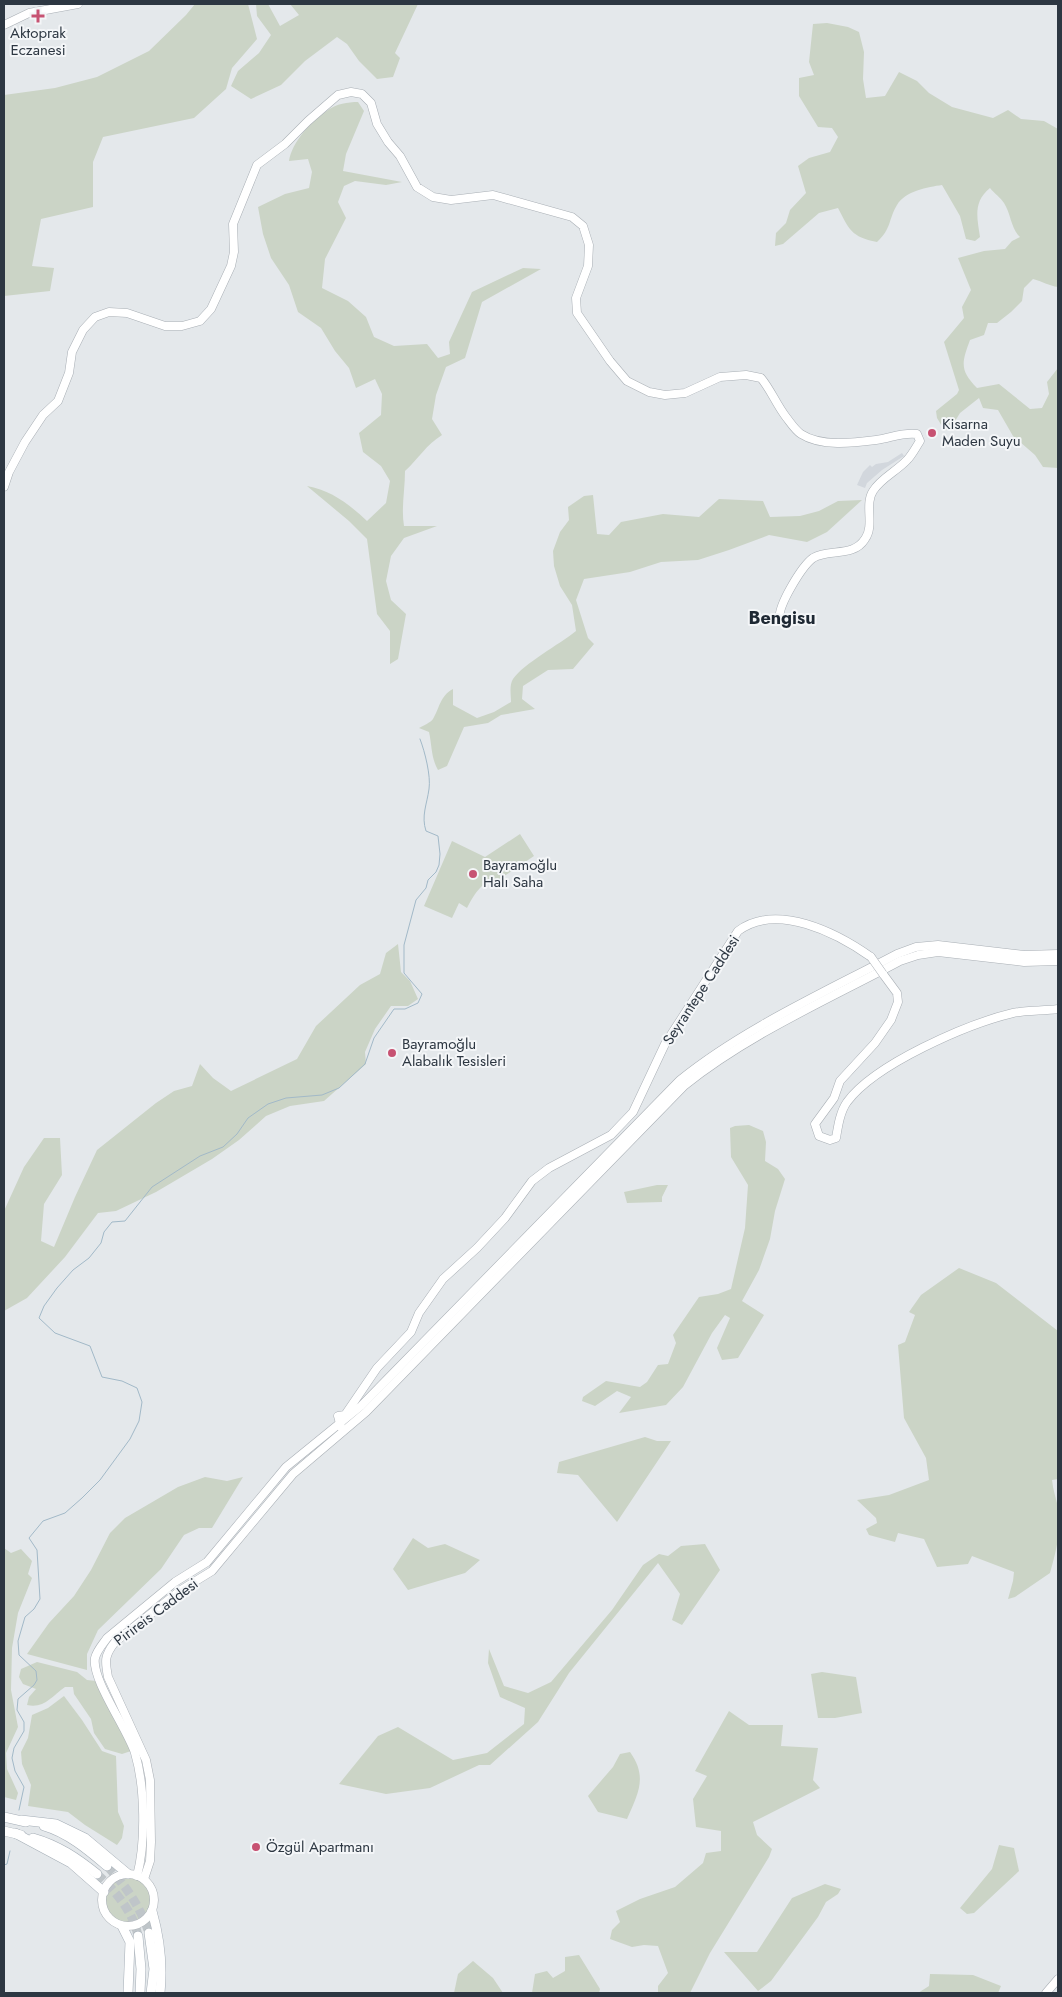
<svg xmlns="http://www.w3.org/2000/svg" width="1062" height="1997" font-family="Jost,sans-serif">
	<style>
		.built { fill: #d2d7dd }
		.green { fill: #cbd4c6 }
		.lines { fill: none; stroke-linecap: round; stroke-linejoin: round }
		.stream { stroke: #a2b9c8; stroke-width: 1 }
		.primary-tunnel { stroke: #bfc5c9; stroke-width: 9; stroke-dasharray: 9 4.5; stroke-linecap: butt }
		.secondary-casing { stroke: #a9afb5; stroke-width: 9 }
		.primary-casing { stroke: #a4adb6; stroke-width: 10 }
		.secondary { stroke: #fff; stroke-width: 8 }
		.primary { stroke: #fff; stroke-width: 9 }
		.secondary-bridge-casing { stroke: #a9afb5; stroke-width: 9; stroke-linecap: butt }
		.secondary-bridge { stroke: #fff; stroke-width: 8 }
		.poi-dot { fill: #c75272; stroke: #f4f6f8; stroke-width: 2 }
		.labels { text-anchor: middle; dominant-baseline: central; stroke-width: 4; stroke-linejoin: round; paint-order: stroke }
		.poi-label { font-size: 15px; fill: #2d3742; stroke: #f4f6f8; text-anchor: start }
		.street-label { font-size: 15px; fill: #2d3742; stroke: #f4f6f8 }
		.quarter-label { font-size: 18px; font-weight: bold; fill: #1e2833; stroke: #f4f6f8 }
	</style>
	<rect width="100%" height="100%" fill="#e4e8eb"/>
	<path class="built" d="M902,453L904,456L882,470L867,483L865,488L857,485L863,472L870,465L872,467L876,464L888,462Z"/>
	<g class="green">
		<path d="M195,4H248L257,39L232,68L226,89L194,118L103,137L93,162V207L41,219L32,266L54,268L50,291L4,296V95L55,88L97,77L149,51L186,15Z"/>
		<path d="M256,4H268L280,26L299,15L290,4H418L395,53L400,58L393,77L377,79L359,61L347,44L337,37L305,61L281,85L251,99L231,86L238,71L259,53L271,35L257,16Z"/>
		<path d="M827,23L848,27L859,32L864,52L863,79L866,98L885,96L899,72L917,81L929,93L952,107L993,118L1008,110L1021,119L1044,121L1058,129V287C1049,286 1042,281 1033,279L1024,288L1022,301L1011,312L997,323H988L984,335L970,340C962,362 959,370 977,388L999,384L1030,409L1042,408L1049,394L1047,382L1058,368V468L1043,467L1035,455L1013,436L998,410L983,408L979,398L960,413L952,426L945,431L937,418L936,411L957,394L959,390L944,342L964,318L962,307L971,290L958,258L984,251L1005,249L1012,241L1020,237C1011,229 1011,214 1004,203C1001,198 994,193 990,188C973,202 977,217 980,237L975,241L966,239L960,216L942,185C928,187 905,191 897,205C888,220 892,228 877,242C851,237 849,229 838,208L819,213L783,244L775,246L776,233L786,223L790,210L806,193L798,166L809,158L830,152L838,137L832,128L818,127L799,96V78L814,75L809,62L813,24Z"/>
		<path d="M358,102L364,111L346,154L343,171L402,182L386,185L355,181L344,186L338,202L346,218L325,259L322,288L348,301L366,317L374,337L394,346L427,344L438,358L450,354L449,342L472,292L523,268L541,269L482,302L465,358L446,367L436,395L432,419L442,435C426,445 419,458 405,471C405,490 401,508 404,526H437L404,538L391,556L386,581L391,600L406,614L398,659L390,664V631L377,614L367,539L349,521L307,486C331,490 350,505 367,521L386,503L390,481L381,466L363,452L359,433L381,415L382,394L375,379L356,388L349,368L335,351L321,328L298,312L289,285L271,258L263,234L258,207L285,194L309,188L312,172L308,159L289,161C292,142 311,121 328,110C336,104 348,102 358,102Z"/>
		<path d="M593,495L597,534L609,535L621,522L663,514L699,517L719,499L763,501L770,517L800,516L819,511L838,501L862,500L827,532L807,542L769,535L729,550L698,560L661,562L630,572L584,579L576,600L588,638L594,644L573,669L548,670L523,686L522,699L535,709L501,715L488,723L464,727L447,766L438,770C431,758 432,745 429,732L419,728C424,725 430,723 433,719C440,707 440,696 453,689V705L477,718L494,712L511,702C511,695 509,685 513,679C523,664 560,644 576,631L572,605L560,586L554,566L553,551L560,532L569,520L568,507L584,496Z"/>
		<path d="M520,834L534,856L497,881C482,879 473,897 467,908L459,903L452,918L424,906L452,841L485,857Z"/>
		<path d="M398,944L401,972L410,981L418,999L408,1006H391L375,1029L365,1052L366,1064L324,1101L290,1106L266,1116L239,1140L212,1159L156,1192L116,1211L98,1213L65,1257L27,1298L4,1311V1211L24,1167L44,1138H60L62,1175L44,1204L41,1241L54,1247L75,1197L97,1150L156,1103L174,1091L192,1086L200,1064L213,1078L231,1091L297,1059L316,1026L360,985L380,974L386,953Z"/>
		<path d="M749,1125L763,1131L766,1142L765,1161L778,1169L785,1179L775,1211L770,1239L759,1270L742,1301L764,1315L738,1358L722,1360L717,1348L730,1318L725,1315L712,1333L683,1387L666,1405L619,1413L631,1397L617,1391L595,1406L582,1401L583,1397L606,1381L640,1387L647,1382L658,1365L668,1364L676,1343L673,1335L699,1297L718,1294L731,1289L745,1228L748,1185L731,1157L730,1128L735,1126Z"/>
		<path d="M657,1185H668L662,1197V1202L627,1203L624,1192Z"/>
		<path d="M959,1268L996,1283L1058,1331V1479L1052,1480C1053,1490 1056,1498 1058,1507C1062,1529 1056,1552 1050,1573L1015,1597L1008,1599L1013,1581L1014,1572L972,1556L968,1564L937,1567L924,1539L898,1533L895,1542L869,1535L866,1529L877,1523L876,1518L857,1500L889,1495L929,1480L926,1458L904,1418L898,1345L905,1342L915,1315L909,1312L921,1295Z"/>
		<path d="M645,1437L657,1441H671L617,1522L578,1475L557,1473L559,1462Z"/>
		<path d="M205,1477L227,1481L243,1477L212,1528H199L184,1535L161,1569L98,1630L87,1654V1670L27,1654L49,1623L74,1596L91,1570L110,1533L125,1518L178,1487Z"/>
		<path d="M413,1538L428,1548L445,1544L480,1560L465,1573L408,1590L393,1569Z"/>
		<path d="M705,1544L720,1570L682,1625L672,1620L680,1594L658,1563L569,1673L538,1722L490,1765H479L430,1788L386,1794L339,1784L378,1736L398,1727L453,1760L487,1753L524,1724L525,1708L500,1697L488,1663L489,1649L504,1686L528,1693L551,1682L612,1610L643,1565L659,1554L668,1556L681,1546Z"/>
		<path d="M4,1548L11,1553L21,1549L32,1561L28,1574L32,1578L18,1613L12,1648L11,1690L18,1727L6,1753L7,1769L18,1793L16,1800L4,1797Z"/>
		<path d="M37,1662L77,1672L87,1680L96,1681L131,1751L122,1754L105,1749L94,1733L91,1719L74,1694L73,1687H65C52,1696 44,1709 27,1705L29,1697L36,1689L23,1684L19,1677L21,1669Z"/>
		<path d="M822,1672L856,1677L862,1713L835,1718H818L811,1674Z"/>
		<path d="M64,1696L82,1720L102,1751L116,1756L118,1812L124,1826L122,1838L117,1845L85,1825L68,1812L28,1806L31,1785L22,1764L21,1752L28,1738L32,1715L48,1708Z"/>
		<path d="M729,1711L749,1725H783L781,1746L818,1748L813,1780L820,1788L753,1822L757,1835L772,1849L769,1857L710,1953L690,1993H658V1986L668,1973L658,1946L644,1945L632,1947L610,1939L612,1930L620,1922L616,1911L640,1899L675,1887L703,1863L706,1853L721,1851V1831L696,1827L693,1799L707,1776L695,1771Z"/>
		<path d="M630,1752C648,1777 638,1794 627,1819L598,1812L588,1796L613,1767L620,1754Z"/>
		<path d="M999,1845L1014,1848L1019,1871L974,1913L967,1914L960,1908L992,1869Z"/>
		<circle cx="128" cy="1900" r="24"/>
		<path d="M825,1884L841,1889L838,1894L826,1902L818,1917L771,1981L758,1991L724,1952H757L792,1898Z"/>
		<path d="M579,1955L600,1989L599,1993H532L535,1974L547,1971L553,1978L565,1971V1957Z"/>
		<path d="M473,1961L493,1978L503,1993H454L458,1974Z"/>
		<path d="M930,1974L973,1975L1001,1986L998,1993H918L929,1986Z"/>
	</g>
	<g class="lines">
		<g class="stream">
			<path d="M19,1810L24,1787L15,1771L12,1758L14,1748L24,1731V1722L17,1710L18,1699L34,1685L37,1680L36,1671L19,1655L18,1641L25,1617L34,1609L40,1599L37,1550L29,1538L43,1521L65,1513L82,1498L100,1480L130,1439L139,1421L142,1402L137,1388L122,1381L102,1377L90,1346L55,1333L39,1318L44,1306L57,1288L73,1270L89,1258L101,1243L104,1232L112,1222L125,1221L152,1187L200,1156L223,1147L237,1134L248,1118L268,1104L286,1098L322,1095L339,1088L365,1064L374,1038L394,1009H405L418,1003L422,994L404,973V945L416,900L426,888L428,880L436,872L439,865L440,854L438,836L426,831C421,816 427,804 429,789C431,776 425,752 420,739"/>
			<path d="M4,1865L7,1864L10,1851"/>
		</g>
		<g class="primary-tunnel">
			<path d="M107,1866C126,1886 140,1906 149,1933"/>
			<path d="M97,1874C115,1891 133,1911 138,1936"/>
		</g>
		<g class="secondary-casing">
			<g id="secondary">
				<path d="M4,25L29,13L78,4"/>
				<path d="M4,487L9,472L25,442L43,415L58,401L69,373L72,352L83,330L95,317L109,312L127,313L165,326H182L200,321L211,309L231,266L234,252L233,224L257,165L285,144L308,121L338,95L351,92L362,94L371,103L377,124L388,142L400,156L417,187L433,197L451,200L493,195L572,217L583,226L589,245L588,266L576,298L577,313L610,361L627,381L649,392L665,395L685,393L720,377L746,375L761,378C771,390 776,404 786,417C790,422 795,430 801,434C821,447 853,443 876,440C891,438 902,432 917,434L920,441C916,447 912,455 907,460C897,471 881,478 873,491C864,505 875,525 865,539C853,558 829,548 813,558C802,566 776,608 780,620"/>
				<path d="M883,974L897,993L898,1002L891,1020L875,1043L840,1081L834,1098L815,1124L819,1136L830,1140L836,1138C838,1126 840,1112 847,1102C875,1064 967,1024 1013,1013C1027,1010 1043,1011 1058,1009"/>
				<path d="M341,1427L338,1416L345,1415L377,1368L411,1332L419,1313L443,1279L477,1248L505,1218L532,1181L549,1168L611,1135L633,1112L665,1044L738,931C777,902 837,933 871,957"/>
				<circle cx="128" cy="1900" r="26"/>
				<path d="M137,1876C146,1842 145,1787 135,1753C128,1730 91,1679 95,1658C97,1650 103,1644 107,1638L175,1582L207,1562L286,1467L361,1406L680,1080C743,1029 825,992 897,954L916,947L938,945L1024,955L1058,954"/>
				<path d="M144,1879L150,1861L151,1842L150,1780L146,1760L108,1677C105,1661 104,1656 115,1642L181,1590L212,1571L293,1474L366,1412L684,1086C747,1035 829,999 900,961L918,955L938,952L1024,962L1058,961"/>
				<path d="M1046,1993L1058,1979"/>
			</g>
		</g>
		<g class="primary-casing">
			<g id="primary">
				<path d="M4,1817L26,1822"/>
				<path d="M21,1820L56,1824L85,1838L128,1874"/>
				<path d="M44,1826C68,1833 88,1850 107,1866"/>
				<path d="M4,1831L21,1835"/>
				<path d="M15,1833L71,1863L104,1892"/>
				<path d="M33,1838C58,1845 77,1858 97,1874"/>
				<path d="M152,1911C160,1939 163,1964 160,1993"/>
				<path d="M122,1926L130,1942L128,1993"/>
				<path d="M149,1933L154,1969L151,1993"/>
				<path d="M138,1936L141,1969L140,1993"/>
			</g>
		</g>
		<use href="#secondary" class="secondary"/>
		<use href="#primary" class="primary"/>
		<g class="secondary-bridge-casing">
			<path id="secondary-bridge" d="M871,957L883,974"/>
		</g>
		<use href="#secondary-bridge" class="secondary-bridge"/>
	</g>
	<g class="poi-dot">
		<path d="M35.5 8.5h5v5h5v5h-5v5h-5v-5h-5v-5h5z"/>
		<circle cx="932" cy="433" r="5"/>
		<circle cx="473" cy="874" r="5"/>
		<circle cx="392" cy="1053" r="5"/>
		<circle cx="256" cy="1847" r="5"/>
	</g>
	<g class="labels">
		<g class="poi-label">
			<text x="38" y="33" text-anchor="middle">Aktoprak<tspan x="38" dy="17">Eczanesi</tspan></text>
			<text x="942" y="424">Kisarna<tspan x="942" dy="17">Maden Suyu</tspan></text>
			<text x="483" y="865">Bayramoğlu<tspan x="483" dy="17">Halı Saha</tspan></text>
			<text x="402" y="1044">Bayramoğlu<tspan x="402" dy="17">Alabalık Tesisleri</tspan></text>
			<text x="266" y="1847">Özgül Apartmanı</text>
		</g>
		<g class="street-label">
			<text transform="translate(701 990) rotate(-57)">Seyrantepe Caddesi</text>
			<text transform="translate(156 1612) rotate(-37)">Pirireis Caddesi</text>
		</g>
		<g class="quarter-label">
			<text x="782" y="618">Bengisu</text>
		</g>
	</g>
	<rect width="1062" height="1997" fill="none" stroke="#2d3742" stroke-width="10"/>
</svg>
